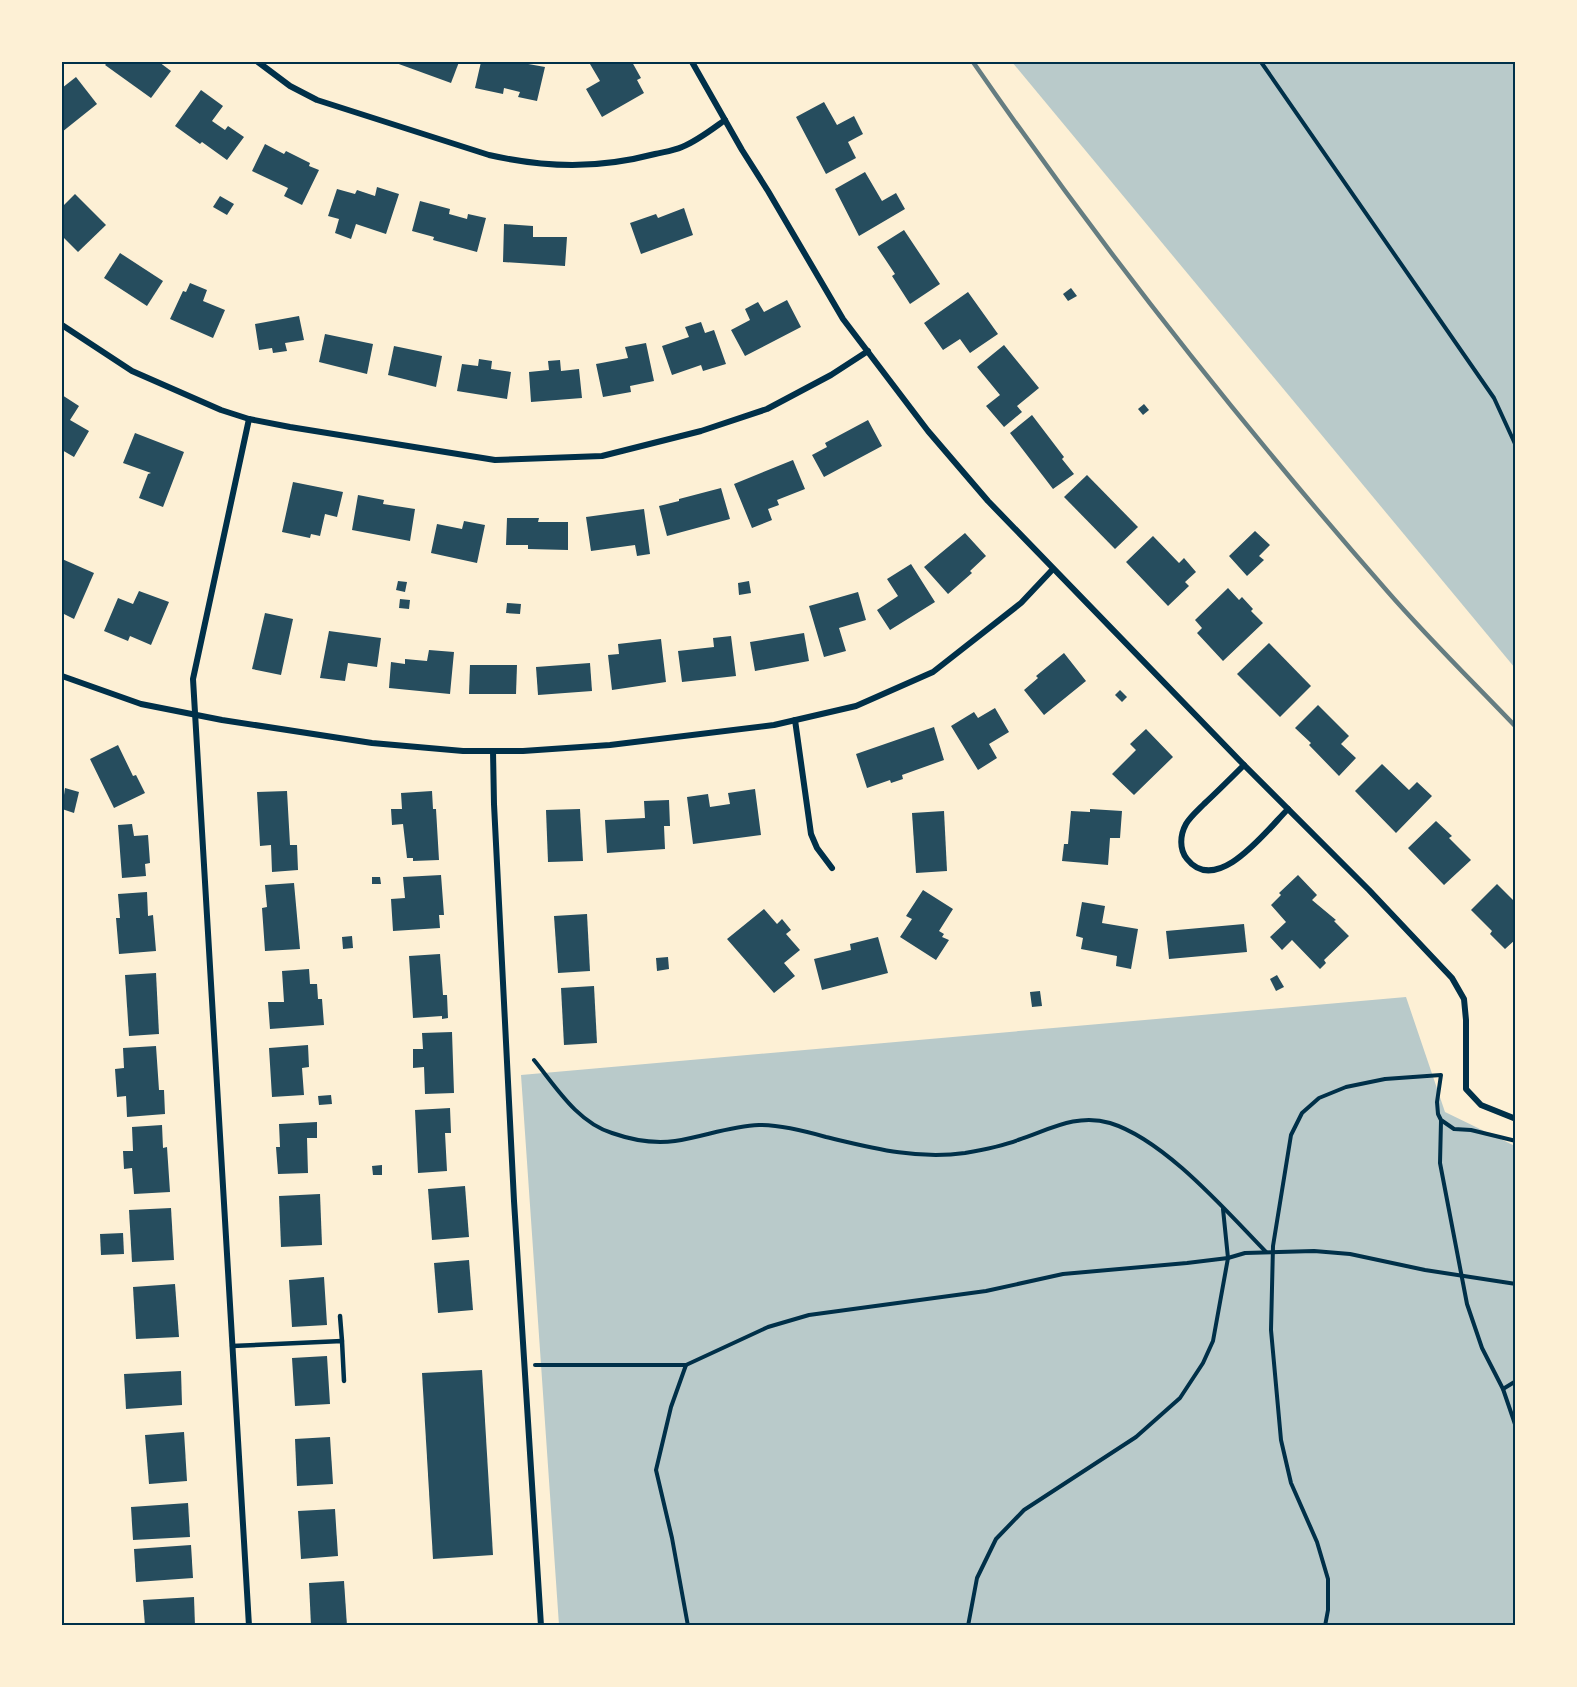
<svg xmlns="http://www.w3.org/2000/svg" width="1577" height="1687" font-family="Karla,sans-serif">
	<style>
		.green { fill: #b9caca }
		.building { fill: #264d5e }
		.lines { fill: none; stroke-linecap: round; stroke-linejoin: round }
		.path { stroke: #003049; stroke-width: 4 }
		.service { stroke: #003049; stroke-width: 4.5 }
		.minor { stroke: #003049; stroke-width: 6 }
		.rail { stroke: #657d81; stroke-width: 4.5 }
		.neatline { fill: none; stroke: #003049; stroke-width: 2 }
	</style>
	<rect width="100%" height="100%" fill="#fdf0d5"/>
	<g class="green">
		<path d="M1012,62H1515V668Z"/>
		<path d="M1406,997L1445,1112L1515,1146V1625H559L521,1075Z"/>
	</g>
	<g class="building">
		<path d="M108,62H159L171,71L151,98L105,65Z"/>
		<path d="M397,62H459L451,83L396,63Z"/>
		<path d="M481,62L489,64V62H517L545,67L537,101L518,97L520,92L504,88L503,94L475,88Z"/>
		<path d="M594,62H632L641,78L637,80L644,93L602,117L586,89L600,81L590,64Z"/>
		<path d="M76,77L97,104L62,132V88Z"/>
		<path d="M201,90L223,106L212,121L225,130L228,126L244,137L227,160L202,142L200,144L175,126Z"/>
		<path d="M824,102L837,125L854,116L863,134L848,142L856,158L826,174L796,117Z"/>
		<path d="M265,144L284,154L286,151L310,163L309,166L319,170L302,205L284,196L288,188L252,171Z"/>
		<path d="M865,172L882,201L896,193L905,209L859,236L835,189Z"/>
		<path d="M377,187L399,194L386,234L356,224L351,239L335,233L339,219L328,216L337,189L355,194L357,190L375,196Z"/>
		<path d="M75,194L106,225L78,252L62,236V207Z"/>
		<path d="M220,196L234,204L227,215L213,207Z"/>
		<path d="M420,201L450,209L449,214L467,219L468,214L486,218L477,252L433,240L434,237L412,231Z"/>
		<path d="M684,208L693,235L641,254L630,223L656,214L658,218Z"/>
		<path d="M504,224L533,226V237H567L565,266L503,262Z"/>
		<path d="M904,230L940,284L910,304L892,276L895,274L877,247Z"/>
		<path d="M120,253L163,281L147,306L104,278Z"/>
		<path d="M190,283L207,290L203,301L225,310L213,338L170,319L183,291L186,292Z"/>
		<path d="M1071,288L1077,296L1068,301L1063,294Z"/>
		<path d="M968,292L998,334L970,353L960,339L943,350L924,323Z"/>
		<path d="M787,300L801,327L745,356L731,330L750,320L745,309L758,302L764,312Z"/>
		<path d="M299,316L304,340L285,343L287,351L273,353L272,348L259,350L255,324Z"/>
		<path d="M701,322L705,333L714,330L726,364L703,371L701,365L672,375L662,346L689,337L685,327Z"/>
		<path d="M325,334L373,344L367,374L319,362Z"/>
		<path d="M646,343L654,381L630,386L631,392L603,397L596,364L628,358L625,347Z"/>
		<path d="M1004,345L1039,388L1017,406L1022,412L1004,427L986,406L1000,395L977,367Z"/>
		<path d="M394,346L442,356L436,387L388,375Z"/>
		<path d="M479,359L492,361L491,369L511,372L507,399L457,391L462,364L478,366Z"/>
		<path d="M560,360L561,371L579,369L582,398L531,402L529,372L549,370L548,361Z"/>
		<path d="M62,395L79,406L70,420L89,431L74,457L62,450Z"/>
		<path d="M1144,404L1149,410L1143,415L1138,409Z"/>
		<path d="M1032,415L1064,457L1062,459L1074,474L1053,489L1010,433Z"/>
		<path d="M868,420L882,446L824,477L812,455L827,447L825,443Z"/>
		<path d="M135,433L184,452L163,507L139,498L148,474L151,473L123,463Z"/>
		<path d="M793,460L805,489L777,500L779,505L768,509L772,520L752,528L734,484Z"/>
		<path d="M1087,475L1138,527L1115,549L1064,497Z"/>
		<path d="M293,482L343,492L337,517L325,514L320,536L311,534L310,538L282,532Z"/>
		<path d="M721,488L730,519L667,536L659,506L679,501V499Z"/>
		<path d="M358,495L384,500L383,504L415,509L410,541L352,530Z"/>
		<path d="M644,509L650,554L637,556L635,545L591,551L586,517Z"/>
		<path d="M507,518H539L538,522H568V550L528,549V545H506Z"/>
		<path d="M464,521L485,525L477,563L431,553L437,524L462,529Z"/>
		<path d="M1255,531L1270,545L1259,556L1264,560L1247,576L1229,556Z"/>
		<path d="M965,533L986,556L970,571L972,573L948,594L924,567Z"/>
		<path d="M1153,536L1179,563L1184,558L1196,572L1185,582L1189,586L1168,606L1126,562Z"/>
		<path d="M62,559L94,573L74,619L62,613Z"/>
		<path d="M911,564L935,602L890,630L877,610L898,596L887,579Z"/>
		<path d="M398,581L407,582L405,592L396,590Z"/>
		<path d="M749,581L751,593L739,595L738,583Z"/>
		<path d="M1228,588L1239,600L1242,597L1253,609L1251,611L1263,623L1223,661L1197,633L1202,628L1195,620Z"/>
		<path d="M139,591L169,602L151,645L130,636L128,641L104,631L118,598L133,604Z"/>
		<path d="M858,592L866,620L839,628L846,651L824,657L809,606Z"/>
		<path d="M400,599L410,600L409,609L399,608Z"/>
		<path d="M507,603L521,604L520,614L506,613Z"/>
		<path d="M265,613L293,619L281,675L252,669Z"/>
		<path d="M329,631L381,638L377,667L348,663L345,681L320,678Z"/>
		<path d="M804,633L809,661L755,671L750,642Z"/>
		<path d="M731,636L736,676L682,682L678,651L714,647L713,638Z"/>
		<path d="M661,639L666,682L612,690L608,655L619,654L618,644Z"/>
		<path d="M1269,643L1311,686L1280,717L1237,674Z"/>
		<path d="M429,650L454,652L450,694L389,688L391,662L405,664V659L427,661Z"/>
		<path d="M1064,653L1086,681L1044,715L1024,690L1038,678L1036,676Z"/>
		<path d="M590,663L592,691L538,695L536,667Z"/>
		<path d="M470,665H517L516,694H469Z"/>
		<path d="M1120,690L1127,697L1122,702L1115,695Z"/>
		<path d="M1318,705L1349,736L1341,744L1356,758L1339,776L1309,745L1311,743L1295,728Z"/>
		<path d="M995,708L1009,732L989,744L997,758L978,770L951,726L974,712L978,718Z"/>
		<path d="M934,727L944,760L902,775L903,779L891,783L890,780L867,788L856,754Z"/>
		<path d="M1146,729L1173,757L1134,795L1112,774L1136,750L1130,744Z"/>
		<path d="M118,745L133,776L136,775L145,793L114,808L90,759Z"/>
		<path d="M1382,764L1409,790L1417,782L1432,796L1396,833L1355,791Z"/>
		<path d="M65,788L79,792L74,813L62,809Z"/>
		<path d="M755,789L761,835L693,844L687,797L708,794L710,807L730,804L728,793Z"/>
		<path d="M287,791L290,845H297L298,870L272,872L271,845L260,846L257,792Z"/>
		<path d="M432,791L433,809H436L439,860L413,861V858H407L403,824L392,825L391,809H402L401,793Z"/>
		<path d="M669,800L670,826H664L665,849L607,853L605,820L645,818L644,801Z"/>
		<path d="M580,809L583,861L548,862L546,810Z"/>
		<path d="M1090,809L1122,811L1120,838H1110L1108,865L1062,861L1064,844H1068L1071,811L1090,812Z"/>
		<path d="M944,811L947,871L916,873L912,813Z"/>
		<path d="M1436,821L1452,836L1449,838L1471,860L1444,885L1408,848Z"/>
		<path d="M132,824L134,836L148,835L150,863L145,864L146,876L122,878L118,825Z"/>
		<path d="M441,875L444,915H439L440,928L393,931L391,899L405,898L403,877Z"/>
		<path d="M1298,875L1317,895L1312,900L1336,920L1334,921L1349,936L1324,960L1326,963L1320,969L1292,940L1282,950L1270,937L1286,922L1271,905L1281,895L1279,893Z"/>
		<path d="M372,877H380L381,884H372Z"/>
		<path d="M294,883L300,949L265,951L262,908L267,907L265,885Z"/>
		<path d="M1497,884L1516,903V939L1505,949L1490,934L1492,931L1471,910Z"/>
		<path d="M923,890L953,909L939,931L944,934L942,937L949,940L936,960L900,937L912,919L906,916Z"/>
		<path d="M147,892L148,916L153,915L156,951L119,954L116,918H120L118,894Z"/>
		<path d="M1082,902L1105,906L1102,923L1138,929L1131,969L1116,966L1117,956L1081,949L1083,938L1076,936Z"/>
		<path d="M764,909L777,924L782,919L791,930L786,934L800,950L784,963L795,976L774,993L727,939Z"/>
		<path d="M587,914L590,971L558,973L554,916Z"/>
		<path d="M1244,924L1247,952L1169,959L1166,931Z"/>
		<path d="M352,936L353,948L343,949L342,937Z"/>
		<path d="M878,937L888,973L822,990L814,959L851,950L850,944Z"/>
		<path d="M440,954L443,995H447L448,1018L442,1019V1016L413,1018L409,956Z"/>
		<path d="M668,957L669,969L657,971L656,958Z"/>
		<path d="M309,969L310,984H317L318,999H322L324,1025L270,1029L268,1002H284L282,971Z"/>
		<path d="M156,973L159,1034L129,1036L125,975Z"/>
		<path d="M1277,975L1284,987L1276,991L1270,979Z"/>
		<path d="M594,986L597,1043L564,1045L561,988Z"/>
		<path d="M1040,991L1042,1006L1032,1007L1030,992Z"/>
		<path d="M452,1032L454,1093L425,1094L424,1067L413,1068V1049H423L422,1033Z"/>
		<path d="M308,1045L309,1067L302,1068L304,1095L272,1097L269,1048Z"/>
		<path d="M156,1046L159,1090H164L165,1114L127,1117L126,1096L117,1097L115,1069L124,1068L123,1048Z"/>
		<path d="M331,1095L332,1104L319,1105L318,1096Z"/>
		<path d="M450,1108L451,1133H445L447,1171L418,1173L415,1110Z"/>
		<path d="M317,1122V1138H307L308,1173L278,1174L276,1147H280L279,1124Z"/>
		<path d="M162,1125L163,1148L167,1147L170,1192L134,1194L132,1168L124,1169L123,1151H133L132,1127Z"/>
		<path d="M382,1165V1175H373L372,1166Z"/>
		<path d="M465,1186L469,1237L432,1240L428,1189Z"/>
		<path d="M320,1194L322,1245L281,1247L279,1196Z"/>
		<path d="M171,1208L174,1260L132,1262L129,1210Z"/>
		<path d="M123,1233L124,1254L101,1255L100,1234Z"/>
		<path d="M469,1260L473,1310L438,1313L434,1263Z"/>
		<path d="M324,1277L327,1325L292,1327L289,1280Z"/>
		<path d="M175,1284L179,1337L136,1339L133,1287Z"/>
		<path d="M327,1356L330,1404L295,1406L292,1358Z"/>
		<path d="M482,1370L493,1555L433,1559L422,1373Z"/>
		<path d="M181,1371L182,1405L126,1409L124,1374Z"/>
		<path d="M184,1432L187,1481L149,1484L145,1435Z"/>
		<path d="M330,1437L333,1484L297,1486L295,1439Z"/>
		<path d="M188,1503L190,1537L133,1540L131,1507Z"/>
		<path d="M335,1509L338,1556L301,1559L298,1511Z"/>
		<path d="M191,1545L193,1578L136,1582L134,1549Z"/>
		<path d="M344,1581L347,1626H311L309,1583Z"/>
		<path d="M194,1597L195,1626H145L143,1600Z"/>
	</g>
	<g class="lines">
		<g class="path">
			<path d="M1261,62L1494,398L1516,446"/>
			<path d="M534,1060C556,1087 577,1122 612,1133C632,1140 654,1144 675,1141C703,1137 730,1126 759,1125C782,1125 805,1131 826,1137C872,1148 917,1160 965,1153C982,1150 1002,1146 1018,1140C1049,1130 1076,1113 1110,1123C1165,1140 1226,1211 1266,1252"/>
			<path d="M1441,1121L1440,1163L1467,1304L1482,1348L1503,1389L1516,1427"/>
			<path d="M535,1365H686L768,1327L809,1315L986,1291L1063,1274L1187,1263L1228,1258L1245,1253L1314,1251L1350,1254L1425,1270L1516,1284"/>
			<path d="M686,1365L671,1407L656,1470L672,1538L688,1626"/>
			<path d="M1503,1389L1516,1381"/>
			<path d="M968,1626L977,1578L996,1539L1024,1510L1136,1437L1180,1398L1203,1363L1213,1341L1228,1258L1223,1209"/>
			<path d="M1325,1626L1328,1610V1579L1317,1542L1291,1483L1281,1440L1271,1330L1273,1246L1291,1135L1302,1113L1319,1098L1346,1087L1385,1079L1441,1075L1437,1102L1438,1114L1441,1120L1454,1129L1471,1130L1516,1141"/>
		</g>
		<g class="service">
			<path d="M340,1316L342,1341"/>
			<path d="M232,1346L342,1341L344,1381"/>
		</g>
		<g class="minor">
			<path d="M258,62L290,86L317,100L489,155C547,168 598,169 655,154C663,152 673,151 682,147C697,141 711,130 725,120"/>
			<path d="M692,62L742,150L768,191L843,319L928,431L988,501L1244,765L1369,890L1452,978L1464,999L1466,1020V1089L1481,1105L1516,1119"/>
			<path d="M62,325L132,371L221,410L249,419L290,427L495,460L602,456L701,431L767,409L831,375L868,351"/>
			<path d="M62,676L141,704L222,720L372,743L463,751H523L610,745L774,725L856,706L933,672L1021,603L1053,569"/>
			<path d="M795,720L811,834L817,848L832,868"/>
			<path d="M493,751L494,804L514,1201L541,1626"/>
			<path d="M1244,765C1231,778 1218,791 1204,804C1198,810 1190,817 1186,824C1180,835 1179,849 1187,859C1217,897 1267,830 1288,809"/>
			<path d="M249,1626L193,679L249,419"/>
		</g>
		<path class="rail" d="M973,62C1101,247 1240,423 1388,592C1429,639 1473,682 1516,727"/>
	</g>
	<rect width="1577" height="1687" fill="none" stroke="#fdf0d5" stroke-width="126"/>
	<rect x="63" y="63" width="1451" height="1561" class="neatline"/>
</svg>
